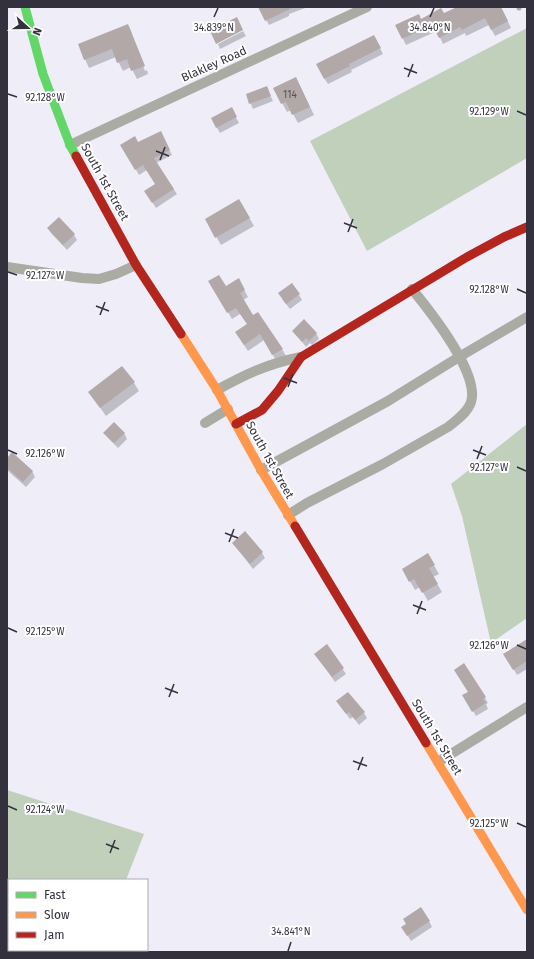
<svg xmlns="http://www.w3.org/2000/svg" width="534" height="959" font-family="'Fira Sans',sans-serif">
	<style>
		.forest { fill: #c1d0ba }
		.shadow { fill: #0003 }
		.building { fill: #b3a8a8 }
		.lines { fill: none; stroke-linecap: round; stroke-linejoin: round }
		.lane { stroke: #aaaca4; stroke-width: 5 }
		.street { stroke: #aaaca4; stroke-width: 10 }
		.fast { stroke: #63d668; stroke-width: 9 }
		.slow { stroke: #ff974d; stroke-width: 9 }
		.jam { stroke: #b3261e; stroke-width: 9 }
		.ticks { fill: none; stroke: #34313f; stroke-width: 1.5 }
		.labels { text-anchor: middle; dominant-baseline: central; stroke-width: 4; stroke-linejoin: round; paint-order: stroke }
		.number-label { font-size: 10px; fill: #544f59 }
		.street-label { font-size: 12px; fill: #34313f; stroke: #fff }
		.ticks-label { font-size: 10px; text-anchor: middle; fill: #34313f; stroke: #fff; stroke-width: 4; stroke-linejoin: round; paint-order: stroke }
	</style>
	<rect width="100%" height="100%" fill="#efedf8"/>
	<g class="forest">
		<path d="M527,28V158L367,251L310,141Z"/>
		<path d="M527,424V618L491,643L462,516L451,484Z"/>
		<path d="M7,790L144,834L126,880H9V950H97L96,952H7Z"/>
	</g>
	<g class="shadow">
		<path d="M259,7H308L289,14V16L269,25Z"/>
		<path d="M459,7H501L511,28L495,36L489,25L466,36L465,33L443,44L437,31L406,45L403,39L421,20L444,15Z"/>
		<path d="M128,25L132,33H131L145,71L147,70L148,74L137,79L131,67L123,71L116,57L89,68L85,59Z"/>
		<path d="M243,31L246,36L220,49L218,44Z"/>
		<path d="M377,42L383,54L351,70L352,72L328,84L324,78Z"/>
		<path d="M300,86L314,115L298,123L291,110L287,112L274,88Z"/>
		<path d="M269,93L273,101L253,109L247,95Z"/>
		<path d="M231,109L239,123L220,133L212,119Z"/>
		<path d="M163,137L172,155L156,163L177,194L156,208L149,197L156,184L147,170L139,175L122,145L138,143Z"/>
		<path d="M239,200L254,226L221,245L206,219Z"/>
		<path d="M58,218L74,235L77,240L67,250L51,233L48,228Z"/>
		<path d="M238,279L248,297L243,300L253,317L282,349L286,356L277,362L264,340L248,351L240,339L248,325L240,314L232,319L210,282L226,287Z"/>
		<path d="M299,295L302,300L290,309L282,299Z"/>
		<path d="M294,331L316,333L319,339L312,345L310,343L306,347Z"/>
		<path d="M134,383L139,391L106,416L89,392Z"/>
		<path d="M105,433H124L127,439L118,448L108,438Z"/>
		<path d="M7,460L32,471L35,477L26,487L7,470Z"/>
		<path d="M233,543L262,553L265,558L253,569Z"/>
		<path d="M428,555L439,574L433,577L442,592L428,601L420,587L415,590L403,569Z"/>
		<path d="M527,641V669L517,675L505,654Z"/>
		<path d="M327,646L346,674L335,682L319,659Z"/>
		<path d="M464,664L488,703L486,704L488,709L476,716L464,696L469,692Z"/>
		<path d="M337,701L364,713L367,718L359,725L353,717L350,719Z"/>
		<path d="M429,921L432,927L411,941L406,933L407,925Z"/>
	</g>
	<g class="building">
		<path d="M258,7H294L265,21Z"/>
		<path d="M457,7H501L508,21L491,30L485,18L462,30L460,27L439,38L432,25L402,39L395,25L419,14L421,19L441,8L444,13Z"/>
		<path d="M237,17L243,30L216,44L210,31Z"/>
		<path d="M128,24L145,66L131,71L127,59L117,63L112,49L84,60L78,44Z"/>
		<path d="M374,35L381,48L349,64L350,66L324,79L316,64Z"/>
		<path d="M296,77L310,107L292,115L286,102L281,104L273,88Z"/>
		<path d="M267,86L271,96L249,104L246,94Z"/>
		<path d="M232,107L237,117L216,128L211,118Z"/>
		<path d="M161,131L170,150L154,158L174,189L152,203L144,191L155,184L143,165L135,170L120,145L135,136L138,142Z"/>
		<path d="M239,199L250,218L215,238L205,219Z"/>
		<path d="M59,217L75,234L63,245L47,228Z"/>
		<path d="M219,275L226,286L239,278L245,290L240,293L253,315L258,312L283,349L272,355L260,334L244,345L235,332L247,324L236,308L227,313L208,281Z"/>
		<path d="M292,283L300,294L286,304L278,293Z"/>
		<path d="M304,319L317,333L309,341L306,338L302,342L292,331Z"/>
		<path d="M122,366L135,382L100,408L88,392Z"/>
		<path d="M114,422L125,433L114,443L103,433Z"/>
		<path d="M12,452L33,471L23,482L7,468V458Z"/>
		<path d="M245,531L263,552L250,564L232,543Z"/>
		<path d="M428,553L435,565L429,568L438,584L422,593L414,579L409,582L402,569Z"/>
		<path d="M527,639V661L513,670L503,654Z"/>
		<path d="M327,644L344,668L332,677L314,654Z"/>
		<path d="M464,663L486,697L483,699L486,703L472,712L462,695L468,692L454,670Z"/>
		<path d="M348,692L365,712L355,720L349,712L346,714L336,701Z"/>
		<path d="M421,907L430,921L407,936L401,927L406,924L403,919Z"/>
	</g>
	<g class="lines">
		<path class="lane" d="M519,7V8"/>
		<g class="street">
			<path d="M70,145L367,7"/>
			<path d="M7,267L82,278L99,279L116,274L136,265"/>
			<path d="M217,390C246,374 267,364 301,357"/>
			<path d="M205,423L228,409"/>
			<path d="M261,470L388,401L459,357L527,317"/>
			<path d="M288,515L307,503L383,464L448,427C456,421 468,412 471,402C480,374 430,311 412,289"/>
			<path d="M438,762L527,707"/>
		</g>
		<path class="fast" d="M25,7L43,74L70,145L76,156"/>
		<g class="slow">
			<path d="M181,334L217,390L261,470L295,526"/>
			<path d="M426,743L527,910"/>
		</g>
		<g class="jam">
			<path d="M76,156L136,265L181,334"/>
			<path d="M236,424L262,410L278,391L301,357L467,257L504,237L527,227"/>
			<path d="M295,526L426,743"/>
		</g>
	</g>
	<path class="ticks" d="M214,17L218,8M430,17L434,8M404,68L417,73M408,77L413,64M8,94L17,97M517,111L526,115M156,151L169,156M160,160L165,147M344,223L357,228M348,232L353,219M8,272L17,275M517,289L526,293M96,306L109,311M100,315L105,302M284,378L297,383M288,387L293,374M8,450L17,454M473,450L486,455M477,459L482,446M517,467L526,471M225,533L238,538M229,542L234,529M413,605L426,610M417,614L422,601M8,628L17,632M517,645L526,649M165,688L178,693M169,697L174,684M353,761L367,766M358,770L363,757M8,806L17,810M517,823L526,827M106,844L119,849M110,853L115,840M288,951L291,942"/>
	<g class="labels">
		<g class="number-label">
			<text x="290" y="95">114</text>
		</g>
		<g class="street-label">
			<text transform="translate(214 64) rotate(-24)">Blakley Road</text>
			<text transform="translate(105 182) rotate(61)">South 1st Street</text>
			<text transform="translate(270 460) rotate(61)">South 1st Street</text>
			<text transform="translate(437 737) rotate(59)">South 1st Street</text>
		</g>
	</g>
	<g class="ticks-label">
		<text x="214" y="31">34.839°N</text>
		<text x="430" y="31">34.840°N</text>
		<text x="45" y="101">92.128°W</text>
		<text x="489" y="115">92.129°W</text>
		<text x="45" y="279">92.127°W</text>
		<text x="489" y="293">92.128°W</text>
		<text x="45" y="457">92.126°W</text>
		<text x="489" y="471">92.127°W</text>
		<text x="45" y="635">92.125°W</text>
		<text x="489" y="649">92.126°W</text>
		<text x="45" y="813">92.124°W</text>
		<text x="489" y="827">92.125°W</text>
		<text x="291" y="935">34.841°N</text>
	</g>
	<rect width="534" height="959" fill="none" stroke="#34313f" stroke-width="16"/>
	<rect x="8" y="879" width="140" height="72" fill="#ffffff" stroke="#aeadb2"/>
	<rect x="16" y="892" width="20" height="6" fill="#63d668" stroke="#aeadb2"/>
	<text x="44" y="899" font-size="12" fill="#34313f">Fast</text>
	<rect x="16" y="912" width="20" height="6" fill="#ff974d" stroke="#aeadb2"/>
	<text x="44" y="919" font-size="12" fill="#34313f">Slow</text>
	<rect x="16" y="932" width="20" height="6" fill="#b3261e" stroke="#aeadb2"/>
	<text x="44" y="939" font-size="12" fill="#34313f">Jam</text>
	<g transform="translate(28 28) rotate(111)" stroke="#ffffff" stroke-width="3" paint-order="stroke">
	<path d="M0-3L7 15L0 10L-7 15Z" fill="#34313f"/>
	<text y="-6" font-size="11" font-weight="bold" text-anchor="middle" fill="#34313f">N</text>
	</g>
</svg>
